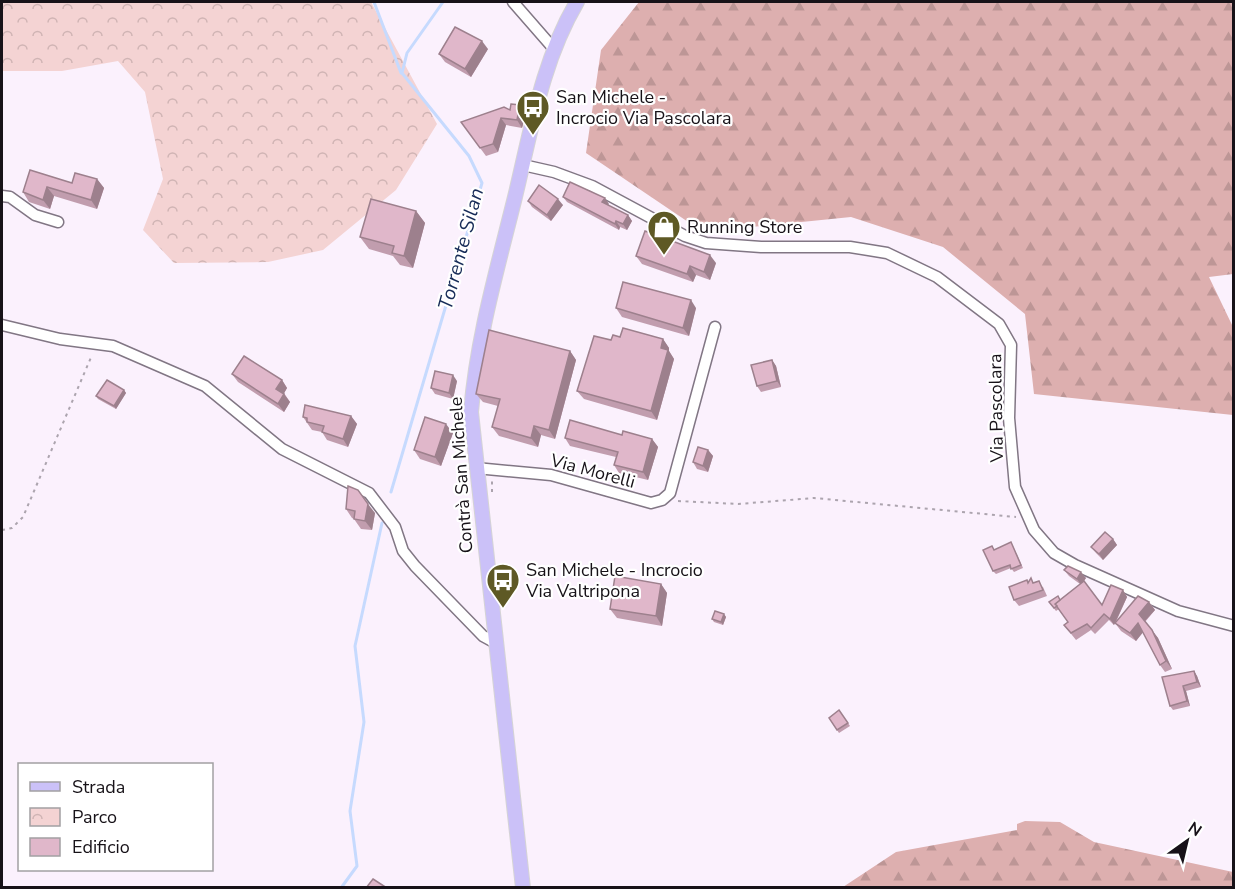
<svg xmlns="http://www.w3.org/2000/svg" width="1235" height="889" font-family="'Nunito Sans',sans-serif">
	<style>
		.forest { fill: url(#forest-firs) }
		.park { fill: url(#park-crowns) }
		.lines { fill: none; stroke-linecap: round; stroke-linejoin: round }
		.stream { stroke: #c6dafe; stroke-width: 3 }
		.minor-casing { stroke: #817684; stroke-width: 13 }
		.major-casing { stroke: #d5d4d5; stroke-width: 16 }
		.path { stroke: #aca4ae; stroke-width: 2; stroke-dasharray: 3 4.5; stroke-linecap: butt }
		.minor { stroke: #fff; stroke-width: 10 }
		.major { stroke: #cbc1f8; stroke-width: 14 }
		.wall { fill: #c19dae }
		.shaded-wall { fill: #9d808d }
		.building { fill: #e0b7ca; stroke: #9d808d; stroke-width: 1.5 }
		.labels { text-anchor: middle; dominant-baseline: central; stroke-width: 4.5; stroke-linejoin: round; paint-order: stroke }
		.poi-label { font-size: 18px; fill: #171218; stroke: #fff; text-anchor: start }
		.street-label { font-size: 18px; fill: #171218; stroke: #fff }
		.water-label { font-size: 20px; font-style: italic; fill: #162b57; stroke: #fff }
	</style>
	<defs>
		<pattern id="forest-firs" width="22" height="20" patternUnits="userSpaceOnUse" patternTransform="scale(1.5)"><rect width="22" height="20" fill="#ddafaf"/><path d="M5 1l3.5 6h-7zM16 11l3.5 6h-7z" fill="#bd9696"/></pattern>
		<pattern id="park-crowns" width="20" height="18" patternUnits="userSpaceOnUse" patternTransform="scale(1.5)"><rect width="20" height="18" fill="#f4d3d3"/><path d="M2 6a3 3 0 1 1 6 0M12 15a3 3 0 1 1 6 0" fill="none" stroke="#d0b4b4"/></pattern>
	</defs>
	<rect width="100%" height="100%" fill="#fbf1fd"/>
	<g class="forest">
		<path d="M639,2H1233V274L1209,277L1233,327V415L1034,394L1025,314L943,247L851,217L703,232L586,153L601,50Z"/>
		<path d="M1025,821L1060,822L1094,842L1233,872V887H843L896,852L1017,830V824Z"/>
	</g>
	<path class="park" d="M2,2H371L437,124L396,190L323,250L268,262L174,263L143,230L163,179L145,92L118,61L62,71H2Z"/>
	<g class="lines">
		<g class="stream">
			<path d="M374,2L401,73"/>
			<path d="M391,492L482,183L469,156L402,73L407,53L443,2"/>
			<path d="M341,888L357,866L350,811L364,722L355,646L382,523"/>
		</g>
		<g class="minor-casing">
			<g id="minor">
				<path d="M513,2L554,49"/>
				<path d="M523,165L554,172L592,186L685,236L706,243L761,247H850L887,253L937,277L999,324L1011,345L1009,418L1015,487L1034,530L1054,553L1075,565L1178,611L1234,626"/>
				<path d="M2,196L10,197L35,215L58,222"/>
				<path d="M2,325L60,339L113,346L205,386L282,449L369,493L395,527L403,551L415,566L483,636L494,642"/>
				<path d="M476,468L551,475L651,503L662,500L670,493L715,327"/>
			</g>
		</g>
		<g class="major-casing">
			<path id="major" d="M523,888L471,412C477,338 497,270 515,197C531,131 542,61 577,2"/>
		</g>
		<g class="path">
			<path d="M492,492V480"/>
			<path d="M678,501L738,504L814,498L1016,517"/>
			<path d="M2,530L12,528L23,517L92,355"/>
		</g>
		<use href="#minor" class="minor"/>
		<use href="#major" class="major"/>
	</g>
	<g class="wall">
		<path d="M488,49L471,77L445,62L439,54Z"/>
		<path d="M520,105L526,113L522,128L506,125L498,152L486,156L461,122L510,110Z"/>
		<path d="M30,170L72,183L97,179L104,188L97,209L54,196L50,209L29,202L23,192Z"/>
		<path d="M563,197L609,204L608,205L628,215L632,221L627,230L620,227L619,230L567,202Z"/>
		<path d="M528,201L563,205L551,221L532,207Z"/>
		<path d="M416,211L425,223L413,268L400,265L393,256L369,249L360,237Z"/>
		<path d="M636,256L716,263L710,280L696,275L693,282L642,264Z"/>
		<path d="M616,308H696L689,336L622,317Z"/>
		<path d="M620,337L663,339L669,348V351L674,359L657,420L584,399L577,391L611,340Z"/>
		<path d="M570,351L576,360L555,439L541,435L538,447L499,436L492,427L498,406L483,402L476,394Z"/>
		<path d="M772,360L776,366L781,387L761,392L757,386Z"/>
		<path d="M232,374L282,380L287,388L284,393L290,402L284,412L238,382Z"/>
		<path d="M457,381L453,399L435,394L431,388Z"/>
		<path d="M124,390L126,393L116,409L98,399L96,396Z"/>
		<path d="M351,416L357,424L348,447L327,440L322,432L312,430L303,417Z"/>
		<path d="M453,433L441,466L420,459L414,450Z"/>
		<path d="M622,435L652,439L658,447L648,480L619,473L614,465L616,457L570,446L565,438Z"/>
		<path d="M708,450L713,456L708,472L697,469L693,462Z"/>
		<path d="M346,509L375,513L372,530L361,529L354,519L352,518Z"/>
		<path d="M1113,539L1117,545L1103,560L1096,553L1091,547Z"/>
		<path d="M1013,546L1023,568L1014,572L1011,568L996,574L993,571L995,550Z"/>
		<path d="M1064,570L1086,578L1083,582L1102,605L1123,590L1127,597L1116,622L1149,602L1155,610L1145,622L1158,638L1172,669L1165,672L1160,665L1143,632L1136,641L1121,631L1115,623L1114,625L1109,620L1095,634L1091,630L1076,640L1064,625L1068,622L1059,609L1056,611L1049,602L1060,600L1080,584L1069,576Z"/>
		<path d="M1029,582L1034,583L1043,587L1047,596L1019,606L1014,600Z"/>
		<path d="M661,584L667,593L662,626L617,618L610,609Z"/>
		<path d="M724,614L726,617L723,625L714,622L712,619Z"/>
		<path d="M1194,671L1197,676L1201,687L1186,691L1190,706L1173,710L1170,706Z"/>
		<path d="M839,710L850,726L839,733L829,718Z"/>
	</g>
	<g class="shaded-wall">
		<path d="M482,41L488,49L471,77L465,69Z"/>
		<path d="M520,105L526,113L522,128L517,120Z"/>
		<path d="M501,118L506,125L498,152L493,144Z"/>
		<path d="M97,179L104,188L97,209L91,200Z"/>
		<path d="M47,187L54,196L50,209L43,200Z"/>
		<path d="M605,198L609,204L606,207L602,202Z"/>
		<path d="M558,199L563,205L551,221L547,215Z"/>
		<path d="M416,211L425,223L413,268L404,256Z"/>
		<path d="M628,215L632,221L627,230L623,224Z"/>
		<path d="M616,221L620,227L619,230L615,224Z"/>
		<path d="M710,255L716,263L710,280L704,272Z"/>
		<path d="M690,266L696,275L693,282L687,274Z"/>
		<path d="M691,300L696,308L689,336L683,328Z"/>
		<path d="M663,339L669,348V351L674,359L657,420L651,411Z"/>
		<path d="M570,351L576,360L555,439L549,430Z"/>
		<path d="M772,360L776,366L781,387L777,381Z"/>
		<path d="M453,375L457,381L453,399L449,393Z"/>
		<path d="M282,380L287,388L282,397L276,389Z"/>
		<path d="M124,390L126,393L116,409L114,406Z"/>
		<path d="M284,394L290,402L284,412L278,404Z"/>
		<path d="M351,416L357,424L348,447L343,439Z"/>
		<path d="M446,424L453,433L441,466L435,457Z"/>
		<path d="M534,426L541,435L538,447L531,438Z"/>
		<path d="M652,439L658,447L648,480L643,472Z"/>
		<path d="M708,450L713,456L708,472L703,466Z"/>
		<path d="M368,504L375,513L372,530L365,521Z"/>
		<path d="M1113,539L1117,545L1103,560L1099,554Z"/>
		<path d="M1081,572L1086,578L1081,585L1077,579Z"/>
		<path d="M661,584L667,593L662,626L656,616Z"/>
		<path d="M1123,590L1127,597L1114,625L1110,619Z"/>
		<path d="M1149,602L1155,610L1144,622L1139,614Z"/>
		<path d="M724,614L726,617L723,625L721,622Z"/>
		<path d="M1138,623L1144,631L1136,641L1130,633Z"/>
		<path d="M1152,630L1158,638L1172,669L1166,661Z"/>
		<path d="M1194,671L1197,676L1201,687L1197,682Z"/>
		<path d="M1183,686L1186,691L1190,706L1187,701Z"/>
	</g>
	<g class="building">
		<path d="M455,27L482,41L465,69L439,54Z"/>
		<path d="M511,104L520,105L517,120L501,118L493,144L480,148L461,122L504,107L510,110Z"/>
		<path d="M30,170L72,183L75,173L97,179L91,200L47,187L43,200L23,192Z"/>
		<path d="M570,182L605,198L602,202L628,215L623,224L616,221L615,224L563,197Z"/>
		<path d="M539,185L558,199L547,215L528,201Z"/>
		<path d="M371,199L416,211L404,256L392,253L394,246L360,237Z"/>
		<path d="M645,231L710,255L704,272L690,266L687,274L636,256Z"/>
		<path d="M623,282L691,300L683,328L616,308Z"/>
		<path d="M623,328L663,339L661,348L668,350L651,411L577,391L594,336L611,340L613,335L620,337Z"/>
		<path d="M489,330L570,351L549,430L534,426L531,438L492,427L500,399L476,394Z"/>
		<path d="M244,356L282,380L276,389L284,394L278,404L232,374Z"/>
		<path d="M772,360L777,381L757,386L751,365Z"/>
		<path d="M435,371L453,375L449,393L431,388Z"/>
		<path d="M107,380L124,390L114,406L96,396Z"/>
		<path d="M305,405L351,416L343,439L322,432L324,426L307,422V418L303,417Z"/>
		<path d="M425,417L446,424L435,457L414,450Z"/>
		<path d="M570,420L622,435L623,431L652,439L643,472L614,465L618,452L565,438Z"/>
		<path d="M698,447L708,450L703,466L693,462Z"/>
		<path d="M348,486L358,490L368,504L365,521L354,519L355,511L346,509Z"/>
		<path d="M1105,532L1113,539L1099,554L1091,547Z"/>
		<path d="M1011,542L1021,565L1011,569L1010,565L993,571L983,550L992,546L994,550Z"/>
		<path d="M1068,566L1081,572L1077,579L1064,570Z"/>
		<path d="M615,576L661,584L656,616L610,609Z"/>
		<path d="M1031,578L1033,583L1039,581L1043,590L1014,600L1009,587L1027,580L1028,583Z"/>
		<path d="M1084,581L1102,605L1111,585L1123,590L1110,619L1104,614L1091,628L1087,624L1071,633L1064,625L1068,622L1055,604Z"/>
		<path d="M1058,596L1060,600L1055,604L1057,606L1054,608L1049,602Z"/>
		<path d="M1138,596L1149,602L1139,614L1152,630L1166,661L1160,665L1138,623L1130,633L1115,623Z"/>
		<path d="M715,611L724,614L721,622L712,619Z"/>
		<path d="M1194,671L1197,682L1183,686L1187,701L1170,706L1162,677Z"/>
		<path d="M839,710L848,723L837,730L829,718Z"/>
		<path d="M373,879L387,888H366Z"/>
	</g>
	<defs>
		<g id="bus-pin" transform="scale(1.725)"><path d="M0 17L-7.5 6A9.5 9.5 0 1 1 7.5 6Z" fill="#5e5925" stroke="#fff"/><path d="M-5-6H5V4H4V6H2V4H-2V6H-4V4H-5ZM-3.5-4V0h7V-4ZM-3.5 1.2v1.5H-2V1.2ZM2 1.2v1.5H3.5V1.2Z" fill="#fff"/></g>
		<g id="shop-pin" transform="scale(1.725)"><path d="M0 17L-7.5 6A9.5 9.5 0 1 1 7.5 6Z" fill="#5e5925" stroke="#fff"/><path d="M-5-2.5h2.3a2.7 3.5 0 0 1 5.4 0H5L5.5 6h-11ZM-1.5-2.5h3a1.5 2.3 0 0 0-3 0Z" fill="#fff"/></g>
	</defs>
	<g fill-rule="evenodd">
		<use href="#bus-pin" x="533" y="107"/>
		<use href="#shop-pin" x="664" y="227"/>
		<use href="#bus-pin" x="503" y="580"/>
	</g>
	<g class="labels">
		<g class="poi-label">
			<text x="556" y="97">San Michele -<tspan x="556" dy="21">Incrocio Via Pascolara</tspan></text>
			<text x="687" y="227">Running Store</text>
			<text x="526" y="570">San Michele - Incrocio<tspan x="526" dy="21">Via Valtripona</tspan></text>
		</g>
		<g class="street-label">
			<text transform="translate(996 408) rotate(-91)">Via Pascolara</text>
			<text transform="translate(593 471) rotate(15)">Via Morelli</text>
			<text transform="translate(461 475) rotate(-94)">Contrà San Michele</text>
		</g>
		<g class="water-label">
			<text transform="translate(461 249) rotate(-75)">Torrente Silan</text>
		</g>
	</g>
	<rect width="1235" height="889" fill="none" stroke="#171218" stroke-width="6"/>
	<rect x="18" y="763" width="195" height="108" fill="#ffffff" stroke="#a2a0a3" stroke-width="1.5"/>
	<rect x="30" y="782" width="30" height="9" fill="#cbc1f8" stroke="#a2a0a3" stroke-width="1.5"/>
	<text x="72" y="793" font-size="18" fill="#171218">Strada</text>
	<rect x="30" y="808" width="30" height="18" fill="url(#park-crowns)" stroke="#a2a0a3" stroke-width="1.5"/>
	<text x="72" y="823" font-size="18" fill="#171218">Parco</text>
	<rect x="30" y="838" width="30" height="18" fill="#e0b7ca" stroke="#a2a0a3" stroke-width="1.5"/>
	<text x="72" y="853" font-size="18" fill="#171218">Edificio</text>
	<g transform="translate(1187 841) rotate(34)" stroke="#ffffff" stroke-width="4.5" paint-order="stroke">
	<path d="M0-4.5L10 22L0 15L-10 22Z" fill="#171218"/>
	<text y="-9" font-size="16" font-weight="bold" text-anchor="middle" fill="#171218">N</text>
	</g>
</svg>
